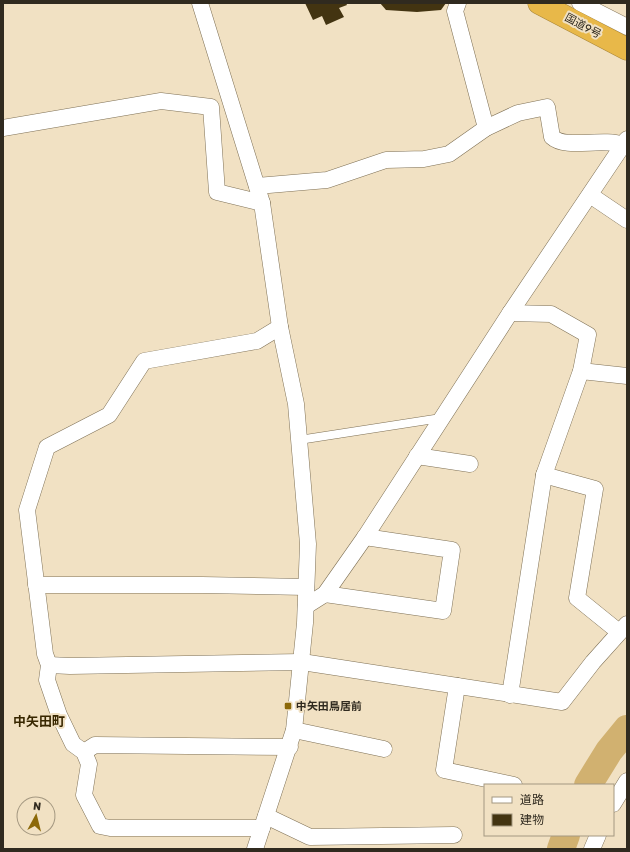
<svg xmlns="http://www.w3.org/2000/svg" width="630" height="852" font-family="Rubik,'Noto Sans JP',sans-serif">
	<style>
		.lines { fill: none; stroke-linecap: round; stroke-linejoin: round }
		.river { stroke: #d1b170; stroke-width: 28 }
		.building { fill: #433411 }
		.lane-casing { stroke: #7f7156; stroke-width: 9 }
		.street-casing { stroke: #7f7156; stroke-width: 17 }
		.highway-casing { stroke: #a8863a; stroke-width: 23 }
		.lane { stroke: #fff; stroke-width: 8 }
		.street { stroke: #fff; stroke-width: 16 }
		.highway { stroke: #e8b849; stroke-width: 22 }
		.poi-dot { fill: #8c6909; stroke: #f1e1c3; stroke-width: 1.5 }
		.labels { text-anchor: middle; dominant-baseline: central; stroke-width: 4; stroke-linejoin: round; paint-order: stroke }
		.street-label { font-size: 11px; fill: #302a1f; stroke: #f1e1c3 }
		.poi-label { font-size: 11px; font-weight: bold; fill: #302a1f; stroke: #f1e1c3; text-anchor: start }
		.quarter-label { font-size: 13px; font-weight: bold; fill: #382700; stroke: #f1e1c3 }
	</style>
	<rect width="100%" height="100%" fill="#f1e1c3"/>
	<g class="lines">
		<g class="river">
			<path d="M588,785L609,751L627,729"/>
			<path d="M561,849L566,835"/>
		</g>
	</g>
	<g class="building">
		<path d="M305,3H346L347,5L339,8L344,17L326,25L322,16L313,20Z"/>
		<path d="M380,3H446L441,10L417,12L386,10Z"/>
	</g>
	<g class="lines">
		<g class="lane-casing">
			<path id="lane" d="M299,440L441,418"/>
		</g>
		<g class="street-casing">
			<g id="street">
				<path d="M200,3L262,203L280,327L296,404L308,544L305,623L294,730L255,849"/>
				<path d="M458,3L455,11L486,128"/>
				<path d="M580,3L627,27"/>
				<path d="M3,128L161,101L211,107L217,192L262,203"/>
				<path d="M257,186L327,180L386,160L424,159L449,154L486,128L518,113L547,107L552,137C566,150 603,137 623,145"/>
				<path d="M590,195L627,220"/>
				<path d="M510,313L551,314L588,335L581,371L544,475L510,695"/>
				<path d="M581,371L627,376"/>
				<path d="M417,456L470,464"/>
				<path d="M544,475L595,489L577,598L619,632"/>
				<path d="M36,585H202L306,587"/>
				<path d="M325,594L443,611L452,550L365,537"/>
				<path d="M306,606L325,594L365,537L510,313L627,139"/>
				<path d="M49,665L70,666L302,662L562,702L593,662L627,624"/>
				<path d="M457,686L444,770L514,785"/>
				<path d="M294,730L384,749"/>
				<path d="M84,752L95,745L290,747"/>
				<path d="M613,804L627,781"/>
				<path d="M266,816L310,837L454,835"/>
				<path d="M262,828H110L100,826L84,795L89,764L84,752L73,744L59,715L47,680L49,665L45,654L27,510L47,447L109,415L144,361L257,341L280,327"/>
				<path d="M592,849L598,835"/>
			</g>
		</g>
		<g class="highway-casing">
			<path id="highway" d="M539,3L627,49"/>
		</g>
		<use href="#lane" class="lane"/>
		<use href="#street" class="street"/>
		<use href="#highway" class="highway"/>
	</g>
	<rect class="poi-dot" x="284" y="702" width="8" height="8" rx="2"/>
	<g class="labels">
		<g class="street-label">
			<text transform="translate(583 26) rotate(28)">国道9号</text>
		</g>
		<g class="poi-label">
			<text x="296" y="706">中矢田鳥居前</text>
		</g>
		<g class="quarter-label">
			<text x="39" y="721">中矢田町</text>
		</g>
	</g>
	<rect width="630" height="852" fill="none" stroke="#302a1f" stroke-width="8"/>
	<rect x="484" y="784" width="130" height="52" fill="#f1e1c3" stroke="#a49881"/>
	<rect x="492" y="797" width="20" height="6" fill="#ffffff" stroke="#a49881"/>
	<text x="520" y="804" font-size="12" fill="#302a1f">道路</text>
	<rect x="492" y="814" width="20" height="12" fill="#433411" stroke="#a49881"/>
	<text x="520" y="824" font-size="12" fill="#302a1f">建物</text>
	<g transform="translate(36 816) rotate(7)"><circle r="19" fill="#f1e1c3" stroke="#a49881"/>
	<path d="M0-3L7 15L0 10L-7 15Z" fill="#8c6909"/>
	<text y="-6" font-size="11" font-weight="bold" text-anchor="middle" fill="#302a1f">N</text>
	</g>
</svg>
